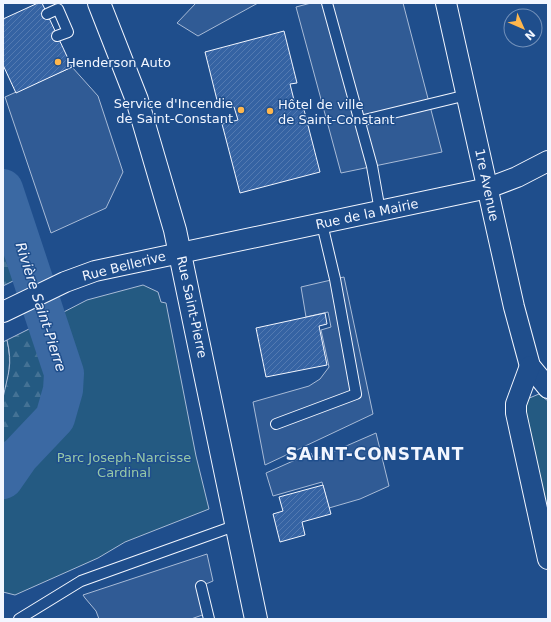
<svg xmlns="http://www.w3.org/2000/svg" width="551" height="622" font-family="'DejaVu Sans',sans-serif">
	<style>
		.green { fill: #245a82; stroke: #a8bbd7 }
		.forest { fill: url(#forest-firs); stroke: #a8bbd7 }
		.parking { fill: #305b95; stroke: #a8bbd7 }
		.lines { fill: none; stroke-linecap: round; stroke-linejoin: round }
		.river { stroke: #3b69a3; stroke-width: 40 }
		.building { fill: url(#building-hatch); stroke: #f2f6ff }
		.lane-casing { stroke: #f2f6ff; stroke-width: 12 }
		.street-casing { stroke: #f2f6ff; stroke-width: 22 }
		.secondary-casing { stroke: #f2f6ff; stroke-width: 24 }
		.lane { stroke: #1f4e8c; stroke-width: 10 }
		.street { stroke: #1f4e8c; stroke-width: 20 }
		.secondary { stroke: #1f4e8c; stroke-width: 22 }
		.poi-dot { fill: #ffb74d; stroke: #1f4e8c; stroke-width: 1.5 }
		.labels { text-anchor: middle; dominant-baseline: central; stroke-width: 3; stroke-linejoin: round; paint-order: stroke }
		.poi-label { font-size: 13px; fill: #f2f6ff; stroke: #1f4e8c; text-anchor: start }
		.street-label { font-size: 13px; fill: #f2f6ff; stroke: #1f4e8c }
		.park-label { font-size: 13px; fill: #97c8a6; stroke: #1f4e8c }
		.water-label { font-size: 14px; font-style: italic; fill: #f2f6ff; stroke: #1f4e8c }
		.district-label { font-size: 17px; font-weight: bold; letter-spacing: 1px; fill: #f2f6ff; stroke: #1f4e8c }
	</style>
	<defs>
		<pattern id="forest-firs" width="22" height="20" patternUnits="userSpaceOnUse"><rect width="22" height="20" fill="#245a82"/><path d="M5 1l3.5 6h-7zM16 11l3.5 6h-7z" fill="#447295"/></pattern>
		<pattern id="building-hatch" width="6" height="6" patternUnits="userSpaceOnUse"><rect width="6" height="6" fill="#3563a3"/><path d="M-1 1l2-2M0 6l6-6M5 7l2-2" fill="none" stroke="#537ab1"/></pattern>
	</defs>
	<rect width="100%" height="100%" fill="#1f4e8c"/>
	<g class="green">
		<path d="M143,285L158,292L161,302L166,303L196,456L209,509L125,542L98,558L15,595L3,592V498L7,480L35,455L64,424L72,392L73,367L56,316L87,300Z"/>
		<path d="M7,340C12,361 9,378 3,398V342Z"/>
		<path d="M539,394L548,401V525L523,403L527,399Z"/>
	</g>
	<g class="forest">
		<path d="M3,233L19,278L3,286Z"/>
		<path d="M39,324L49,350L50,386L44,415L26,440L3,466C3,447 0,415 3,398C8,373 13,366 7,340Z"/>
	</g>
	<g class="parking">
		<path d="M196,3H258L198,36L177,23Z"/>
		<path d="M311,3H403L442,152L341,173L296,7Z"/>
		<path d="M72,67L98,96L123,172L106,208L51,233L5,97Z"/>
		<path d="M344,277L373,414L265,465L253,402L309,386L320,379L329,367L321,330L331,327L328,312L306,317L301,287Z"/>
		<path d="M376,433L389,486L360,499L329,508L322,482L273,496L266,473L311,453L314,460Z"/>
		<path d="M207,554L213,581L201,586L208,613L191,619H99L96,611L85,598L83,595Z"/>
	</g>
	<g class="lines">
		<path class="river" d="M3,189L64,373L63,390L55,418L19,456L3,479"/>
	</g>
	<g class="building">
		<path d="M38,3H42L72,67L16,93L3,65V19Z"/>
		<path d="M284,31L297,83L290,84L295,104L302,102L320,172L240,193L222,124L238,120L234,107L229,108L228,102L218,104L205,52Z"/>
		<path d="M325,313L327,324L319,326L327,365L266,377L256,328Z"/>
		<path d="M323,485L331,514L302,522L305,535L280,542L273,514L283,511L279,497Z"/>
	</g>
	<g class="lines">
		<g class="lane-casing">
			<g id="lane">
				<path d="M327,3L372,166L380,211"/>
				<path d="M47,14L58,9L68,32L57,36"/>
				<path d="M360,121L467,95"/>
				<path d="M276,424L356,394L335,279L322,224"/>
				<path d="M201,586L209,619"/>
				<path d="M19,619L81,581L237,525"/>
			</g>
		</g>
		<g class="street-casing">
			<g id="street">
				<path d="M446,3L514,307L530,366L548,388"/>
				<path d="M3,312L65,282L95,271L488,188L517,177L548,161"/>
				<path d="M530,366L516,404V413L548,559"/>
			</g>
		</g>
		<g class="secondary-casing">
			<path id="secondary" d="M99,3L137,100L175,230L256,619"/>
		</g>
		<use href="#lane" class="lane"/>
		<use href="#street" class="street"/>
		<use href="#secondary" class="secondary"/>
	</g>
	<g class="poi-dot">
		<circle cx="58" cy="62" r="4"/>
		<circle cx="241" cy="110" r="4"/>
		<circle cx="270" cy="111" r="4"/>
	</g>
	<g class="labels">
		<g class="poi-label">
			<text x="66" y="62">Henderson Auto</text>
			<text x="233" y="103" text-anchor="end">Service d'Incendie<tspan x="233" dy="15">de Saint-Constant</tspan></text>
			<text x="278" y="104">Hôtel de ville<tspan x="278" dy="15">de Saint-Constant</tspan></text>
		</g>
		<g class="street-label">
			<text transform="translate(487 185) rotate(78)">1re Avenue</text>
			<text transform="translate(367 214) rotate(-12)">Rue de la Mairie</text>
			<text transform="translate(124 266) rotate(-14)">Rue Bellerive</text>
			<text transform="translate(192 307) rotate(78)">Rue Saint-Pierre</text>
		</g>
		<g class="park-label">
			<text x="124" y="457">Parc Joseph-Narcisse<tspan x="124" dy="15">Cardinal</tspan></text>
		</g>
		<g class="water-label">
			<text transform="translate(41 307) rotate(72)">Rivière Saint-Pierre</text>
		</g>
		<g class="district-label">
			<text x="375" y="454">SAINT-CONSTANT</text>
		</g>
	</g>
	<rect width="551" height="622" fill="none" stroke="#f2f6ff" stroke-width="8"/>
	<g transform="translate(523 28) rotate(135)"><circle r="19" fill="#1f4e8c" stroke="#7391ba"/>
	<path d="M0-3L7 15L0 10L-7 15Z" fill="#ffb74d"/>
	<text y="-6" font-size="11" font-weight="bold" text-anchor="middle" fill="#f2f6ff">N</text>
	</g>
</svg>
